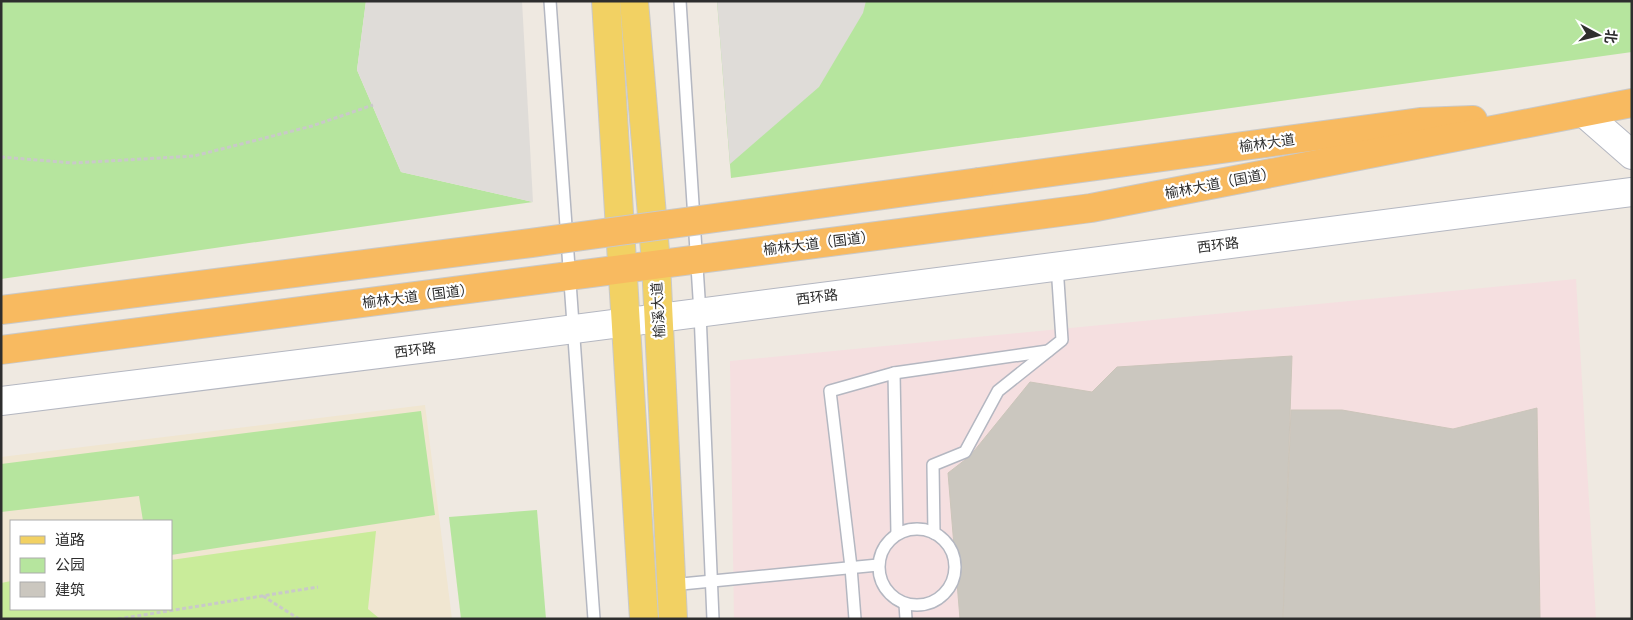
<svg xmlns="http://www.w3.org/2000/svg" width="1633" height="620" font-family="'Space Grotesk','Noto Sans SC',sans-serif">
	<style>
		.education { fill: #f0e6d1; fill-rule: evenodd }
		.medical { fill: #f5dfe0 }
		.green { fill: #b6e59e }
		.pitch { fill: #c9ec9a }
		.plaza { fill: #dfdcd8 }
		.building { fill: #cbc7bf; stroke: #cbc5ba }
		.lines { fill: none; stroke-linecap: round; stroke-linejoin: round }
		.service-casing { stroke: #b4b7c1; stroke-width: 14 }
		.secondary-casing { stroke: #b4b7c1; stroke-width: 30 }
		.primary-casing { stroke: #c9c9c9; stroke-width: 30 }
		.trunk-casing { stroke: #c9c9c9; stroke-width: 30 }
		.path { stroke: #c9c9c9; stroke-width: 3; stroke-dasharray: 4 2.5; stroke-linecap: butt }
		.service { stroke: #fff; stroke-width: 11 }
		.secondary { stroke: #fff; stroke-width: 28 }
		.primary { stroke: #f2d163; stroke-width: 28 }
		.trunk { stroke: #f8ba60; stroke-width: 28 }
		.trunk-bridge-casing { stroke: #c9c9c9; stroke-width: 30; stroke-linecap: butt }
		.trunk-bridge { stroke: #f8ba60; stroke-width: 28 }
		.labels { text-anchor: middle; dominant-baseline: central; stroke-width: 4.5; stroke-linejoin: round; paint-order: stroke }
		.street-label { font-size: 14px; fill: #2e2e2e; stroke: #fff }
	</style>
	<rect width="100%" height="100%" fill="#efe9e1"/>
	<path class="education" d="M425,405L452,619H1V457ZM11,521H171V609H11Z"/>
	<path class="medical" d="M1576,279L1596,619H734L730,361Z"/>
	<g class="green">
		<path d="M1,1H366L357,70L401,172L533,202L1,279Z"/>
		<path d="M717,1H1632V52L731,178Z"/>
		<path d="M421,411L435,515L171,555V521H143L139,496L1,512V464Z"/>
		<path d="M537,510L546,619H461L449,517Z"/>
	</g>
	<path class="pitch" d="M376,531L368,609L380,619H1V583L11,581V609H171V560Z"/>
	<g class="plaza">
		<path d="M366,1H522L533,202L401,172L357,70Z"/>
		<path d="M717,1H866L863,13L819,87L730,164Z"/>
	</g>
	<g class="building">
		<path d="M1292,356L1283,619H960L948,473L970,456L1030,382L1092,392L1117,367Z"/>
		<path d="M1537,408L1540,619H1283L1291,410H1342L1453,429Z"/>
	</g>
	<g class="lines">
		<g class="service-casing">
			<g id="service">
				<path d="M550,1L594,619"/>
				<path d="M680,1L700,313L713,619"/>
				<path d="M894,373L1048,351"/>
				<circle cx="917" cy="567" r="38"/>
				<path d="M934,533L933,465L965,452L998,391L1062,340L1057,266"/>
				<path d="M671,585L878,565"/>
				<path d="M905,604L906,619"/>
				<path d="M855,619L851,567L830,391L894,373L897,534"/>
			</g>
		</g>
		<g class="secondary-casing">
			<g id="secondary">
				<path d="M1584,113L1632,155"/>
				<path d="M1,401L451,345L1632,192"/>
			</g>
		</g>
		<g class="primary-casing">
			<g id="primary">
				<path d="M606,1L644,619"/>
				<path d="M634,1L656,263L673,619"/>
			</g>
		</g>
		<g class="trunk-casing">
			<g id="trunk">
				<path d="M979,182L1420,122L1473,120"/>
				<path d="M1,350L1091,208L1632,103"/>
			</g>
		</g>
		<g class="path">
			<path d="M1,157L73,163L194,156L312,126L373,105"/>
			<path d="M263,596L299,619"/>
			<path d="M118,619L318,587"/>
		</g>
		<use href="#service" class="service"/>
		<use href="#secondary" class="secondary"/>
		<use href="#primary" class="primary"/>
		<use href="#trunk" class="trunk"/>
		<g class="trunk-bridge-casing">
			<path id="trunk-bridge" d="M1,310L531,243L979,182"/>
		</g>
		<use href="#trunk-bridge" class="trunk-bridge"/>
	</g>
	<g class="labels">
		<g class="street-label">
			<text transform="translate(1267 143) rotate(-8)">榆林大道</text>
			<text transform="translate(1220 183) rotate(-11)">榆林大道（国道）</text>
			<text transform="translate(819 243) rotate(-7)">榆林大道（国道）</text>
			<text transform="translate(1218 245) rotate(-7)">西环路</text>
			<text transform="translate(418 296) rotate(-7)">榆林大道（国道）</text>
			<text transform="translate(817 297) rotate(-7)">西环路</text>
			<text transform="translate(658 310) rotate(-93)">榆溪大道</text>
			<text transform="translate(415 350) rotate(-7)">西环路</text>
		</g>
	</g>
	<rect width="1633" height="620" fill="none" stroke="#2e2e2e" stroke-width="5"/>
	<rect x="10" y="520" width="162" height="90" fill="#ffffff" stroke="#ababab"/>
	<rect x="20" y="536" width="25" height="8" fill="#f2d163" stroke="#ababab"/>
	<text x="55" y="545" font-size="15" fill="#2e2e2e">道路</text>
	<rect x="20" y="558" width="25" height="15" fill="#b6e59e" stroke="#ababab"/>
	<text x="55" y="570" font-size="15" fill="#2e2e2e">公园</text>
	<rect x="20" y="582" width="25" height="15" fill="#cbc7bf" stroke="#ababab"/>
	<text x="55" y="595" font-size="15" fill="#2e2e2e">建筑</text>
	<g transform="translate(1598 35) rotate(97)" stroke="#ffffff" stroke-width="4" paint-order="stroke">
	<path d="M0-4L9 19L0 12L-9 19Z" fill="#2e2e2e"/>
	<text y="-8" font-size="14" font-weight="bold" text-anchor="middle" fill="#2e2e2e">北</text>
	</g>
</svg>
